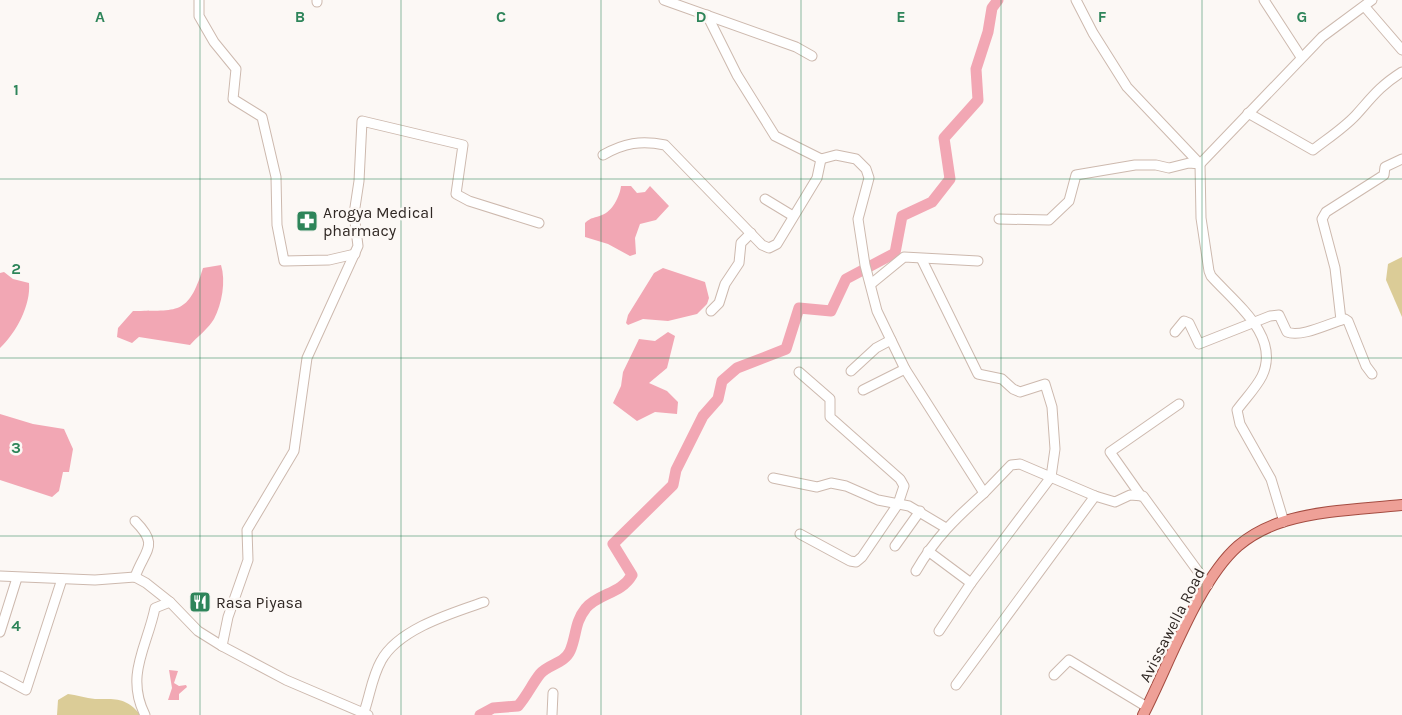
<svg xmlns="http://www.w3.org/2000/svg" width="1402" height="715" font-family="Karla,sans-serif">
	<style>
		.green { fill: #dbcc97 }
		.water { fill: #f2a7b4 }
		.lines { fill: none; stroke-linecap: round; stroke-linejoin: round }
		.river { stroke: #f2a7b4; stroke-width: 11 }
		.minor-casing { stroke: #cdb9ae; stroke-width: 11 }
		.major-casing { stroke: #a44c41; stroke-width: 12 }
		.minor { stroke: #fff; stroke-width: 9 }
		.major { stroke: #eea097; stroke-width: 10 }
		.grid { fill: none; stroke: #2e855a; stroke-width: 1; stroke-opacity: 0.55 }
		.labels { text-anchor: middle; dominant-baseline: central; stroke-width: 5; stroke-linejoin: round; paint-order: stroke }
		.poi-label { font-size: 16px; fill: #302824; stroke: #fcf8f5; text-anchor: start }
		.street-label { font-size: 16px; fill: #302824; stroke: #fcf8f5 }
		.grid-label { font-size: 16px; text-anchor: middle; font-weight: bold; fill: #2e855a; stroke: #fcf8f5; stroke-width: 5; stroke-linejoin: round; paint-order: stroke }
	</style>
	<rect width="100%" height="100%" fill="#fcf8f5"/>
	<g class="green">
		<path d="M1402,257V317L1386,280L1388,264Z"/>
		<path d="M68,694C76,695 86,698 95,699C117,699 125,697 141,715H57L58,700Z"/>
	</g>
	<g class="water">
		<path d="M621,186H631L637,193L645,192L650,186L669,206L656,220L640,224L635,238L636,254L630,256L608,244L585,237V223C591,217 595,218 602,215C612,212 620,196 621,186Z"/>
		<path d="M221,265C226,281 222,304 214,319C209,328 197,337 190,345L139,337L132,343L117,337L118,328L133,311C178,310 188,316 203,268Z"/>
		<path d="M663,268L705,282L709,298L707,304L697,314L668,321L643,319L628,325L626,323L628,315L654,273Z"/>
		<path d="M4,272L13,279L29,283C31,305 16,333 0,348V273Z"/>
		<path d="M668,332L675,336L667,368L649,383L667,391L678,402L677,414L655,412L637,421L613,403L621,386L623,372L639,339L655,341Z"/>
		<path d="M0,414L33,424L64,429L73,449L69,472H63L59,491L52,497L0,480Z"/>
		<path d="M169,670L178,671L174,683L179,686L186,685L187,687L179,694V700H168L172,688Z"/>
	</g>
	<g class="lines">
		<path class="river" d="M480,715L493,708L518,706C527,696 532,684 540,674C548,664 564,664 570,651C577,635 574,623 586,608C599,593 621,594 632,575L613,544L673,485L676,470L703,416L718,399L722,381L737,368L786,349L799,308L831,311L846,279L895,253L902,216L932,202L950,179L944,138L978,100L976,69L988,32L992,8L998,0"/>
		<g class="minor-casing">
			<g id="minor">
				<path d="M199,0V16L214,42L236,69L233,99L262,117L276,177L277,225L284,261L329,260L355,254"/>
				<path d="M664,0L796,47L812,56"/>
				<path d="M1076,0L1093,33L1127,87L1200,164L1201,218L1209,271L1211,276C1235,303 1281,336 1262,376C1256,388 1245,399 1237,410L1240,424L1271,479L1284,522"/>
				<path d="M1264,0L1301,57"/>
				<path d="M317,2V0"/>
				<path d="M1365,7L1402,50"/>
				<path d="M1248,113L1313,150C1327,139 1344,128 1356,115C1373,96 1380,86 1402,72"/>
				<path d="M603,155C624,143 641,140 665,145L762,245L769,248L777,244L817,178L821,159L775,136L737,75L707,15"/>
				<path d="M821,159L836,155L856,159L866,169L869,178L858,219L865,265L877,311L905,369L984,493L1011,465L1020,464L1095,496L1115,502L1130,495L1143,496L1208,585"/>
				<path d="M765,199L793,216"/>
				<path d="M999,219L1049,220L1069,201L1076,175L1135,165H1156L1169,168L1189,163L1200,164L1322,37L1372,0"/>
				<path d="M922,260L978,374L1002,379L1013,389L1020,392L1045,384L1052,407L1055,449L1051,477L971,583L939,631"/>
				<path d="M871,284L904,257L978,261"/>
				<path d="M711,311L719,303L725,284L739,263L741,243L751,233"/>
				<path d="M1341,320L1335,268L1322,219L1326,212L1384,175L1385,167L1402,159"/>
				<path d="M1175,332L1184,321L1189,323L1199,344L1270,316L1279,315L1287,332C1301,338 1330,323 1345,319L1348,321L1366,366L1372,374"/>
				<path d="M851,371L876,348L891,340"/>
				<path d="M799,372L830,399V417L900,479L904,486L898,504L862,557L856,562L850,561L800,534"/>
				<path d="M863,390L905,369"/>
				<path d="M773,478L817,487L831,483L846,486L878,500L909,506L946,528"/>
				<path d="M1141,496L1110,452L1179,404"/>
				<path d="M895,546L920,511"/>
				<path d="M928,551L971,583"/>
				<path d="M916,571C935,538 956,518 984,493"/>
				<path d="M0,576L95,580L135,577L146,583L170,602L198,631L222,646L286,680L368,715"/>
				<path d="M135,577C145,549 160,546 135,521"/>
				<path d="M0,632L17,578"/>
				<path d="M222,646L228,617L248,560L247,530L294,451L307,358L358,246L354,214L359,181L362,121L463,145L456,194L469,201L539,223"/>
				<path d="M1054,675L1069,660L1147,707"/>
				<path d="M0,676L26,690L62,579"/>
				<path d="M956,685L1095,496"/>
				<path d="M364,712C370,695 372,677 381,661C398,629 452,613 484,602"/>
				<path d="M145,715C125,675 147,647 155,608L170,602"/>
				<path d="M552,715L553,693"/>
			</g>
		</g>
		<g class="major-casing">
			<path id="major" d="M1143,715C1168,667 1198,581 1238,546C1251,535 1269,526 1285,521C1322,510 1363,509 1402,505"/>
		</g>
		<use href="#minor" class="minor"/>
		<use href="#major" class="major"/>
	</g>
	<path class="grid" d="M200,0V715M401,0V715M601,0V715M801,0V715M1001,0V715M1202,0V715M0,179H1402M0,358H1402M0,536H1402"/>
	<defs>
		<g id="pharmacy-square" transform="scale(1.125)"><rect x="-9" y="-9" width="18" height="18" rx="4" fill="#2e855a" stroke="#fcf8f5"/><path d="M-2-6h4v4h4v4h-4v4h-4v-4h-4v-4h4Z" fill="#fff"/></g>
		<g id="restaurant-square" transform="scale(1.125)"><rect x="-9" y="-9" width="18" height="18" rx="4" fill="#2e855a" stroke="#fcf8f5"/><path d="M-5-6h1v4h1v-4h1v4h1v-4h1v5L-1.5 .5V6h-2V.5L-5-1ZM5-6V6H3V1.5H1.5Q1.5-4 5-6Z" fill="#fff"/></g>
	</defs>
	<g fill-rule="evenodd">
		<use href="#pharmacy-square" x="307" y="221"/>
		<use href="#restaurant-square" x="200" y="602"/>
	</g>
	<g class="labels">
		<g class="poi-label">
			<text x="323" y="212">Arogya Medical<tspan x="323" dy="18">pharmacy</tspan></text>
			<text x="216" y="602">Rasa Piyasa</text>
		</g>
		<g class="street-label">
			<text transform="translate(1172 625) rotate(-63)">Avissawella Road</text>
		</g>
	</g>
	<g class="grid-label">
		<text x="100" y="22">A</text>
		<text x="300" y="22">B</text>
		<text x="501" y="22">C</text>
		<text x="701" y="22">D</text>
		<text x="901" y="22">E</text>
		<text x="1102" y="22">F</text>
		<text x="1302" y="22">G</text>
		<text x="16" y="95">1</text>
		<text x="16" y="274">2</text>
		<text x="16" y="453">3</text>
		<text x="16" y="631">4</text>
	</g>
</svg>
